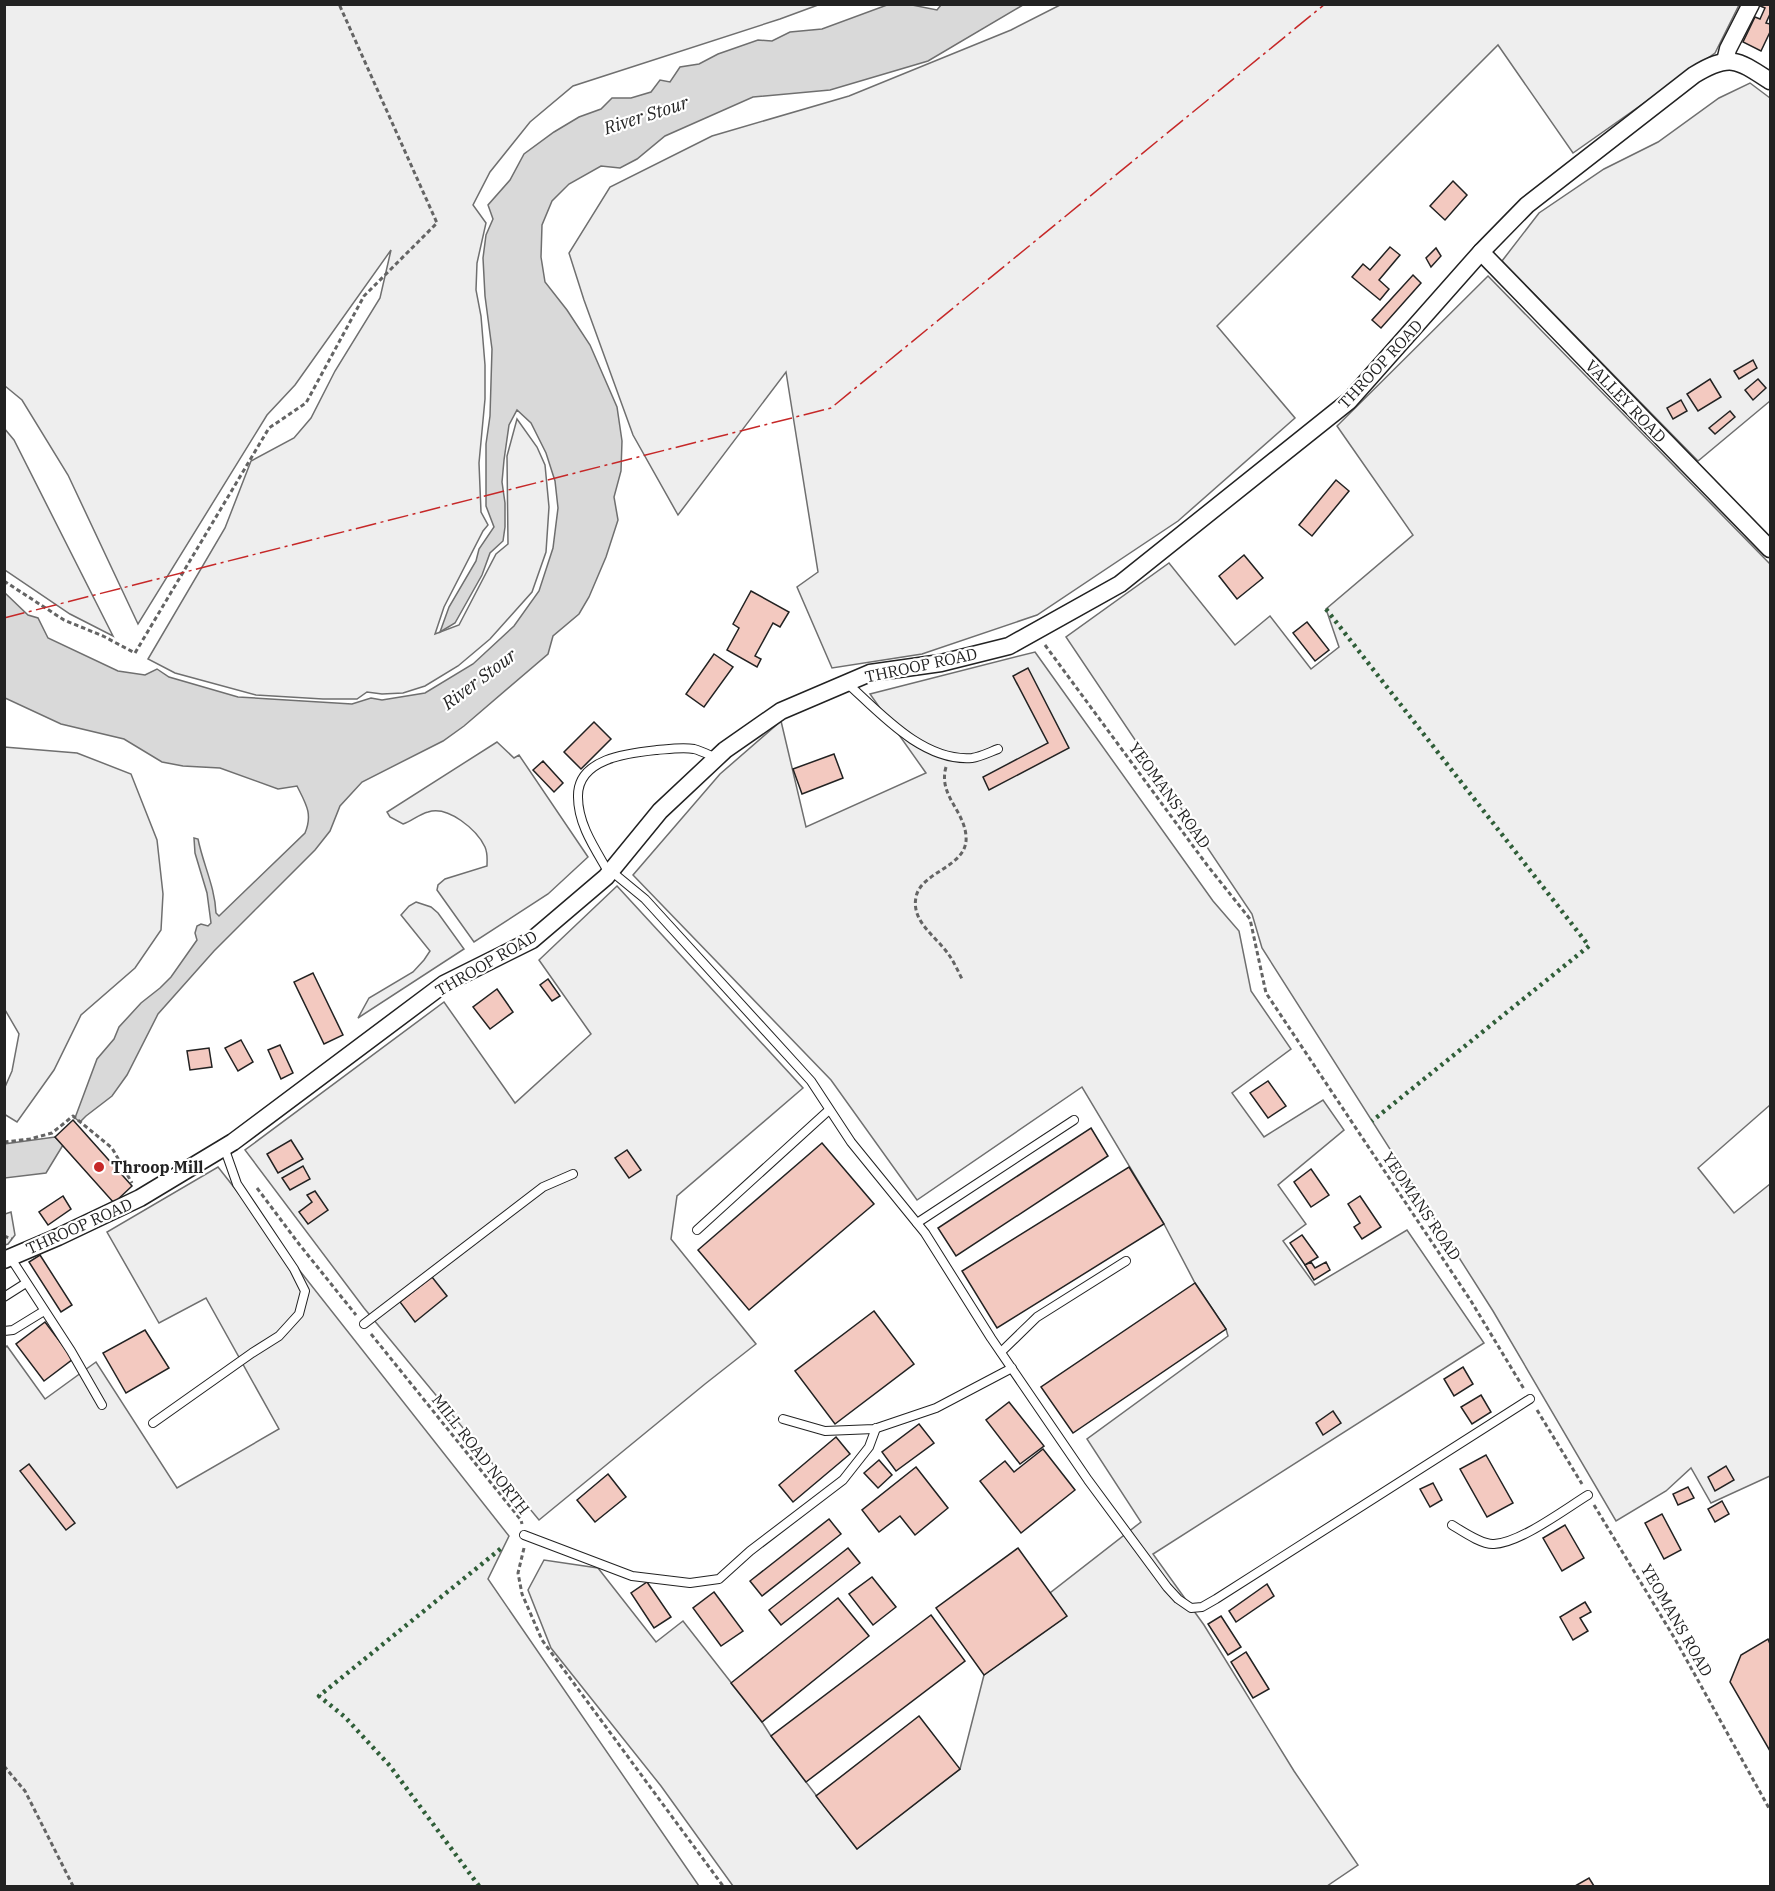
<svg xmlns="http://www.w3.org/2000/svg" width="1775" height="1891" font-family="'IBM Plex Serif',serif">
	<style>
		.green { fill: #eee; stroke: #6f6f6f; stroke-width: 1.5 }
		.parking { fill: #ededed; stroke: #6f6f6f; stroke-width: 1.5 }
		.water { fill: #d9d9d9; stroke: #6f6f6f; stroke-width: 1.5 }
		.building { fill: #f3c9c0; stroke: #222; stroke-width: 1.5 }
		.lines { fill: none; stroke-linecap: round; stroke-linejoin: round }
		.service-casing { stroke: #222; stroke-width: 10 }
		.minor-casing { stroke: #222; stroke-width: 19 }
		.path { stroke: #646464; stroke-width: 3; stroke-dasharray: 4.5 3; stroke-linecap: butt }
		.service { stroke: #fff; stroke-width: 8 }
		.minor { stroke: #fff; stroke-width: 16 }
		.hedge { stroke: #2f5e38; stroke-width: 4.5; stroke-dasharray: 3 4.5; stroke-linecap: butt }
		.power { stroke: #c62828; stroke-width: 1.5; stroke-dasharray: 21 4.5 3 4.5; stroke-linecap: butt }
		.poi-dot { fill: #c62828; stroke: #fff; stroke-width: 2 }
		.labels { text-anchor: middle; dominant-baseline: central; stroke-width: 4.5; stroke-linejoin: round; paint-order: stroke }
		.street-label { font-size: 16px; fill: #222; stroke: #fff }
		.poi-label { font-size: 16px; font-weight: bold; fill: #222; stroke: #fff; text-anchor: start }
		.water-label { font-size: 18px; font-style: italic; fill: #222; stroke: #fff }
	</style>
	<rect width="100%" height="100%" fill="#fff"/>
	<g class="green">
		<path d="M4,5L5,4L818,5L780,19L573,86L530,122L490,172L473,205L486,223L477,263L476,290L481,316L485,365V399L479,463L481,512L488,525L483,531L444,607L435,634L459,625L496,554L508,544L507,456L517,419L537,447L545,465L549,507L546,552L532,592L490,639L458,666L425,686L403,693L382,694L367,692L357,699H323L256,695L175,673L148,659L225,528L251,461L294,438L311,418L335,371L380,298L391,250L295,385L267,415L138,624L68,475L22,400L5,386Z"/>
		<path d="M1060,5H1739L1715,53L1573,153L1498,45L1217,326L1295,418L1178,521L1037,615L922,654L832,668L797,587L818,572L786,372L678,515L633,435L584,300L569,253L610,187L712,136L849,96L1011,30Z"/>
		<path d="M1750,83L1770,98V401L1698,461L1502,261L1539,213L1604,169L1658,142L1719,98Z"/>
		<path d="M1488,276L1770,564V1105L1698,1168L1734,1213L1770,1184V1476L1711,1503L1691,1468L1666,1491L1616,1521L1493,1311L1262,948L1252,914L1066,637L1169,563L1235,645L1270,616L1311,669L1339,647L1326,609L1413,535L1337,426Z"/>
		<path d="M4,428L14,440L113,636L70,614L5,570Z"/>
		<path d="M1035,652L1213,901L1239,931L1251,991L1291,1049L1232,1093L1264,1137L1323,1100L1344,1130L1278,1185L1306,1224L1283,1241L1315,1285L1407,1230L1484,1343L1153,1554L1204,1625L1294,1771L1358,1865L1327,1886H733L661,1786L551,1648L528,1590L544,1560L598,1568L656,1642L683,1621L762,1722L771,1736L857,1849L960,1769L984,1675L1066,1616L1050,1593L1141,1522L1087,1439L1228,1336L1226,1329L1195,1283L1164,1224L1082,1087L917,1200L831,1080L633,875L720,774L781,721L806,827L926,773L870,694Z"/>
		<path d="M497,742L514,758L519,755L588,857L548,894L474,942L437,890L438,885L445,879L487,866C487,859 488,854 485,847C477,830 448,805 428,812C420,814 411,821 403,824L390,817L387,812Z"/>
		<path d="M4,747L77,753L131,774L157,840L163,894L161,930L135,968L81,1015L54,1070L17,1122L4,1114L5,1087L12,1071L19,1034L4,1008Z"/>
		<path d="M617,886L803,1088L677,1196L671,1239L756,1344L705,1384L539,1520L364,1308L245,1150L444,1002L515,1103L591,1034L539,960Z"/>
		<path d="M416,902L431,907L438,913L464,949L358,1018L369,998L413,972L424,960L430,951L401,915L409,906Z"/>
		<path d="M218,1167L509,1536L488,1579L699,1886H5V1348L7,1346L45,1399L96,1362L177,1488L279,1429L206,1298L159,1323L107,1232Z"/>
	</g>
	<path class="parking" d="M11,1212L15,1235L8,1244L5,1245V1214Z"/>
	<g class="water">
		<path d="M887,5H912L937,10L941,5H1023L928,61L830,90L753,97L665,136L637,159L620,168L601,166L569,184L552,201L542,225L541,257L545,282L567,310L590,345L617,407L622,441L621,471L614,497L618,520L606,557L589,597L579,614L553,636L548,654L464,726L443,741L362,782L340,806L330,831L315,850L214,951L158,1014L127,1075L112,1096L86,1116L80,1122L75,1118L97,1059L114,1039L119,1027L141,1003L160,988L171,977L197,940L195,933L197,926L201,924L208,926L211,923L207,893L195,853L194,838L198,839C203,864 215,887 216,913L219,916L305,833C313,814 306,804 297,786L278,789L220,768L183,766L162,762L124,739L61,724L5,698V593L28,615L38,618L48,638L118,671L145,675L157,669L169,677L238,697L352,704L371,698L382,700L425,693L473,664L514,626L539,591L553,548L558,508L555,481L546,453L531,423L517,410L509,425L504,460L502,482L505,503V527L503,541L490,553L482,575L455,623L440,632L449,607L476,561L479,549L494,527L486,506V444L490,416L492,349L485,296L483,258L486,235L493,219L488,205L510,180L524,154L554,132L579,117L601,109L612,98H631L651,92L660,80L670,82L680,67L699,64L718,54L758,40L772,41L790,32L822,29Z"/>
		<path d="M55,1137L63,1145L46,1173L5,1178L4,1144Z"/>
	</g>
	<g class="building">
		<path d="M1770,4V14L1766,23L1770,24V32L1761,51L1743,42L1755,17L1760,19L1765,8L1758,5Z"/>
		<path d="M1453,181L1467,195L1445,220L1430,206Z"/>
		<path d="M1390,247L1400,255L1379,280L1389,289L1380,300L1352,277L1363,264L1370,270Z"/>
		<path d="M1436,248L1441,256L1431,267L1426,258Z"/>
		<path d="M1413,275L1421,283L1381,328L1372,320Z"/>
		<path d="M1753,360L1757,368L1739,379L1734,371Z"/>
		<path d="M1710,379L1721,397L1698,411L1687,394Z"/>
		<path d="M1758,379L1766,388L1753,400L1745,390Z"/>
		<path d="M1681,400L1687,411L1673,419L1667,408Z"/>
		<path d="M1730,411L1735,417L1715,434L1709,428Z"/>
		<path d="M1336,480L1349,491L1312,536L1299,525Z"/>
		<path d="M1244,555L1263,578L1237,599L1219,576Z"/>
		<path d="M751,591L789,612L780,627L773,623L755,656L761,659L757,667L727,650L739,628L733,624Z"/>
		<path d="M1307,622L1329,650L1315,661L1293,633Z"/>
		<path d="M714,654L733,667L704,707L686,694Z"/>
		<path d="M1028,668L1069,748L989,790L983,777L1048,743L1013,676Z"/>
		<path d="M594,722L611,739L581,769L564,752Z"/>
		<path d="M834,754L843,778L802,794L793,769Z"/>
		<path d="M543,761L563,783L554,792L533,770Z"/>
		<path d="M313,973L343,1035L324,1044L294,982Z"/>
		<path d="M548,979L560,996L552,1001L540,985Z"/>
		<path d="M497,989L513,1012L490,1029L473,1007Z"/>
		<path d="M241,1040L253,1062L238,1071L225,1048Z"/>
		<path d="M280,1045L293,1073L281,1079L268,1050Z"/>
		<path d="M209,1048L212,1067L190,1070L187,1051Z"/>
		<path d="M1268,1081L1286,1106L1268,1118L1250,1093Z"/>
		<path d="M73,1120L132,1186L114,1203L55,1137Z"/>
		<path d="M1091,1128L1108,1156L956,1256L938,1228Z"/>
		<path d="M291,1140L303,1159L278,1173L267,1154Z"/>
		<path d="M822,1143L874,1204L749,1310L698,1250Z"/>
		<path d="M627,1150L641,1170L629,1178L615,1158Z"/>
		<path d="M303,1166L310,1179L290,1190L282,1178Z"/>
		<path d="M1129,1167L1164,1224L997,1328L962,1271Z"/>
		<path d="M1311,1169L1329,1195L1311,1207L1294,1182Z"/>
		<path d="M315,1191L328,1210L308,1224L299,1212L312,1202L307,1195Z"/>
		<path d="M63,1196L71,1209L48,1225L39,1212Z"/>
		<path d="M1360,1196L1381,1227L1362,1239L1354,1227L1360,1223L1348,1204Z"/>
		<path d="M1302,1235L1318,1257L1305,1265L1290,1243Z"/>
		<path d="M40,1255L72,1305L61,1312L29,1262Z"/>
		<path d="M1311,1262L1315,1268L1326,1262L1330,1270L1314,1280L1305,1265Z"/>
		<path d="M432,1277L447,1296L415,1322L400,1302Z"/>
		<path d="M1195,1283L1226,1329L1073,1433L1041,1387Z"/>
		<path d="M874,1311L914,1364L835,1424L795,1371Z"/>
		<path d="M45,1322L73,1359L44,1381L16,1344Z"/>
		<path d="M145,1330L169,1368L126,1393L103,1353Z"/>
		<path d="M1463,1367L1473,1384L1454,1396L1444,1379Z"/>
		<path d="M1481,1395L1491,1412L1472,1424L1461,1407Z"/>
		<path d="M1009,1402L1044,1446L1020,1464L986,1420Z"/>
		<path d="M1333,1411L1341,1423L1323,1435L1316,1423Z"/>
		<path d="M919,1424L934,1443L896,1471L882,1452Z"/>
		<path d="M836,1437L850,1454L793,1502L779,1485Z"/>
		<path d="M1043,1449L1075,1490L1021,1533L980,1481L1005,1461L1014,1472Z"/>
		<path d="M1486,1455L1513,1503L1487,1517L1460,1469Z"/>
		<path d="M879,1460L892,1475L878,1488L864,1473Z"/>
		<path d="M29,1464L75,1523L66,1530L20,1471Z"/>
		<path d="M1726,1466L1734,1480L1715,1491L1708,1477Z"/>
		<path d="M916,1467L948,1508L915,1535L900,1516L879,1532L862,1510Z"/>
		<path d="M608,1474L626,1497L595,1522L577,1500Z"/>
		<path d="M1433,1483L1442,1500L1430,1507L1420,1489Z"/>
		<path d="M1688,1487L1694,1498L1678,1505L1673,1494Z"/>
		<path d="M1722,1501L1729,1514L1715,1522L1708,1509Z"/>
		<path d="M1662,1514L1681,1550L1664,1559L1645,1523Z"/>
		<path d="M829,1519L841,1534L762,1596L750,1581Z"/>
		<path d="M1565,1525L1584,1558L1562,1571L1543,1538Z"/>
		<path d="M848,1548L860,1563L781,1625L769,1610Z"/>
		<path d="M1018,1548L1067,1616L984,1675L936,1608Z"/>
		<path d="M872,1577L896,1607L873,1625L849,1594Z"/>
		<path d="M647,1582L671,1617L654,1628L631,1593Z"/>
		<path d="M1267,1584L1274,1596L1236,1622L1229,1611Z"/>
		<path d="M714,1592L743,1631L721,1646L693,1608Z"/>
		<path d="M838,1598L869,1636L762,1722L731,1683Z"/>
		<path d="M1585,1602L1591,1612L1580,1618L1588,1631L1573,1640L1560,1617Z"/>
		<path d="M931,1615L965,1661L806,1782L771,1736Z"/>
		<path d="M1221,1616L1241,1647L1228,1655L1208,1624Z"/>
		<path d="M1768,1639L1770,1644V1751L1730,1682L1741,1655Z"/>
		<path d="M1246,1652L1269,1689L1253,1698L1231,1662Z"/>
		<path d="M919,1716L960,1769L857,1849L816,1796Z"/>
		<path d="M1589,1878L1594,1886H1575Z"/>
	</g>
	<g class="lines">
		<g class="service-casing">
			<g id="service">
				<path d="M847,683C880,713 923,762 972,758C980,757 990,752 998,749"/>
				<path d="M611,871L645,899L811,1081L851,1142L925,1233L991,1338L1088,1480L1167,1587L1178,1599L1191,1608L1202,1607L1216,1599L1530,1399"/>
				<path d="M609,873C596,850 578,825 578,797C577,758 629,753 657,750C669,749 683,747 694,749C702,751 709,755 716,758"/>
				<path d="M917,1223L1074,1120"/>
				<path d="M697,1230L829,1110"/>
				<path d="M10,1257L71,1351L102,1405"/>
				<path d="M4,1297L26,1283"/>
				<path d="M364,1324L543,1187L573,1174"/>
				<path d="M4,1331L13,1330L44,1311"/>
				<path d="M1001,1352L1037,1317L1126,1261"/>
				<path d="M783,1419L825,1431L874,1429L936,1408L1012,1368"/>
				<path d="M153,1423L252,1353L279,1336L299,1314L305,1291L294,1269L237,1184L224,1147"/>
				<path d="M1452,1525C1462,1531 1482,1545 1494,1544C1520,1543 1565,1509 1588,1495"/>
				<path d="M524,1535L632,1576L690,1583L719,1579L750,1551L843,1480L869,1447L876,1428"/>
			</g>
		</g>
		<g class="minor-casing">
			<g id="minor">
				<path d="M1725,61L1728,49L1751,4"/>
				<path d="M1481,252L1770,549"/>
				<path d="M4,1260L58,1237L140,1198L233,1142L444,984L532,940L606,877L660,811L725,750L781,711L870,673L941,663L1009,646L1120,584L1349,401L1481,252L1527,205L1694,75C1730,53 1738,60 1770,81"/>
			</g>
		</g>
		<g class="path">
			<path d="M4,581L64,620L103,636L135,653L269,428L306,403L364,296L437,223L339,4"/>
			<path d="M1045,645L1207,865L1250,919L1266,993L1471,1301L1524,1389"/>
			<path d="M946,767C938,795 964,810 966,836C969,867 921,871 916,897C911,922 936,936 949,955C954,962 958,971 962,979"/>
			<path d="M4,1142L30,1139L52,1133L73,1116L112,1148L132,1183"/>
			<path d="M257,1188L299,1244L356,1315"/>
			<path d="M4,1236L12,1239"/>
			<path d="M371,1334L521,1520L522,1524"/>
			<path d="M1537,1410L1582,1484"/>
			<path d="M1594,1505L1675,1639L1770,1810"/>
			<path d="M524,1548L518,1573L522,1594L542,1640L723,1886"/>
			<path d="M4,1766L25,1791L73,1886"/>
		</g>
		<use href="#service" class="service"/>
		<use href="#minor" class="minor"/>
		<g class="hedge">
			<path d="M1326,609L1589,946L1372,1121"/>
			<path d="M479,1886L390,1766L345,1717L319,1696L504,1546"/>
		</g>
		<path class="power" d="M4,618L831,408L1325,4"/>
	</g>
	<circle class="poi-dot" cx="99" cy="1167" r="6"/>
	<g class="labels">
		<g class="street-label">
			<text transform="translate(1380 364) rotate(-47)">THROOP ROAD</text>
			<text transform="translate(1626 401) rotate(46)">VALLEY ROAD</text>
			<text transform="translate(921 665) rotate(-12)">THROOP ROAD</text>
			<text transform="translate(1170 795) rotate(54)">YEOMANS ROAD</text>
			<text transform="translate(486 963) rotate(-30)">THROOP ROAD</text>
			<text transform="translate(1422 1206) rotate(56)">YEOMANS ROAD</text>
			<text transform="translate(79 1226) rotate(-24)">THROOP ROAD</text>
			<text transform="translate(481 1454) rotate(52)">MILL ROAD NORTH</text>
			<text transform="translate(1677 1620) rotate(60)">YEOMANS ROAD</text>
		</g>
		<g class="poi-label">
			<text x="111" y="1167">Throop Mill</text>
		</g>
		<g class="water-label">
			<text transform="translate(646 115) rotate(-18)">River Stour</text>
			<text transform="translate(479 679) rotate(-37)">River Stour</text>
		</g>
	</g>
	<rect width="1775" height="1891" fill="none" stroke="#222222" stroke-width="12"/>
</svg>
